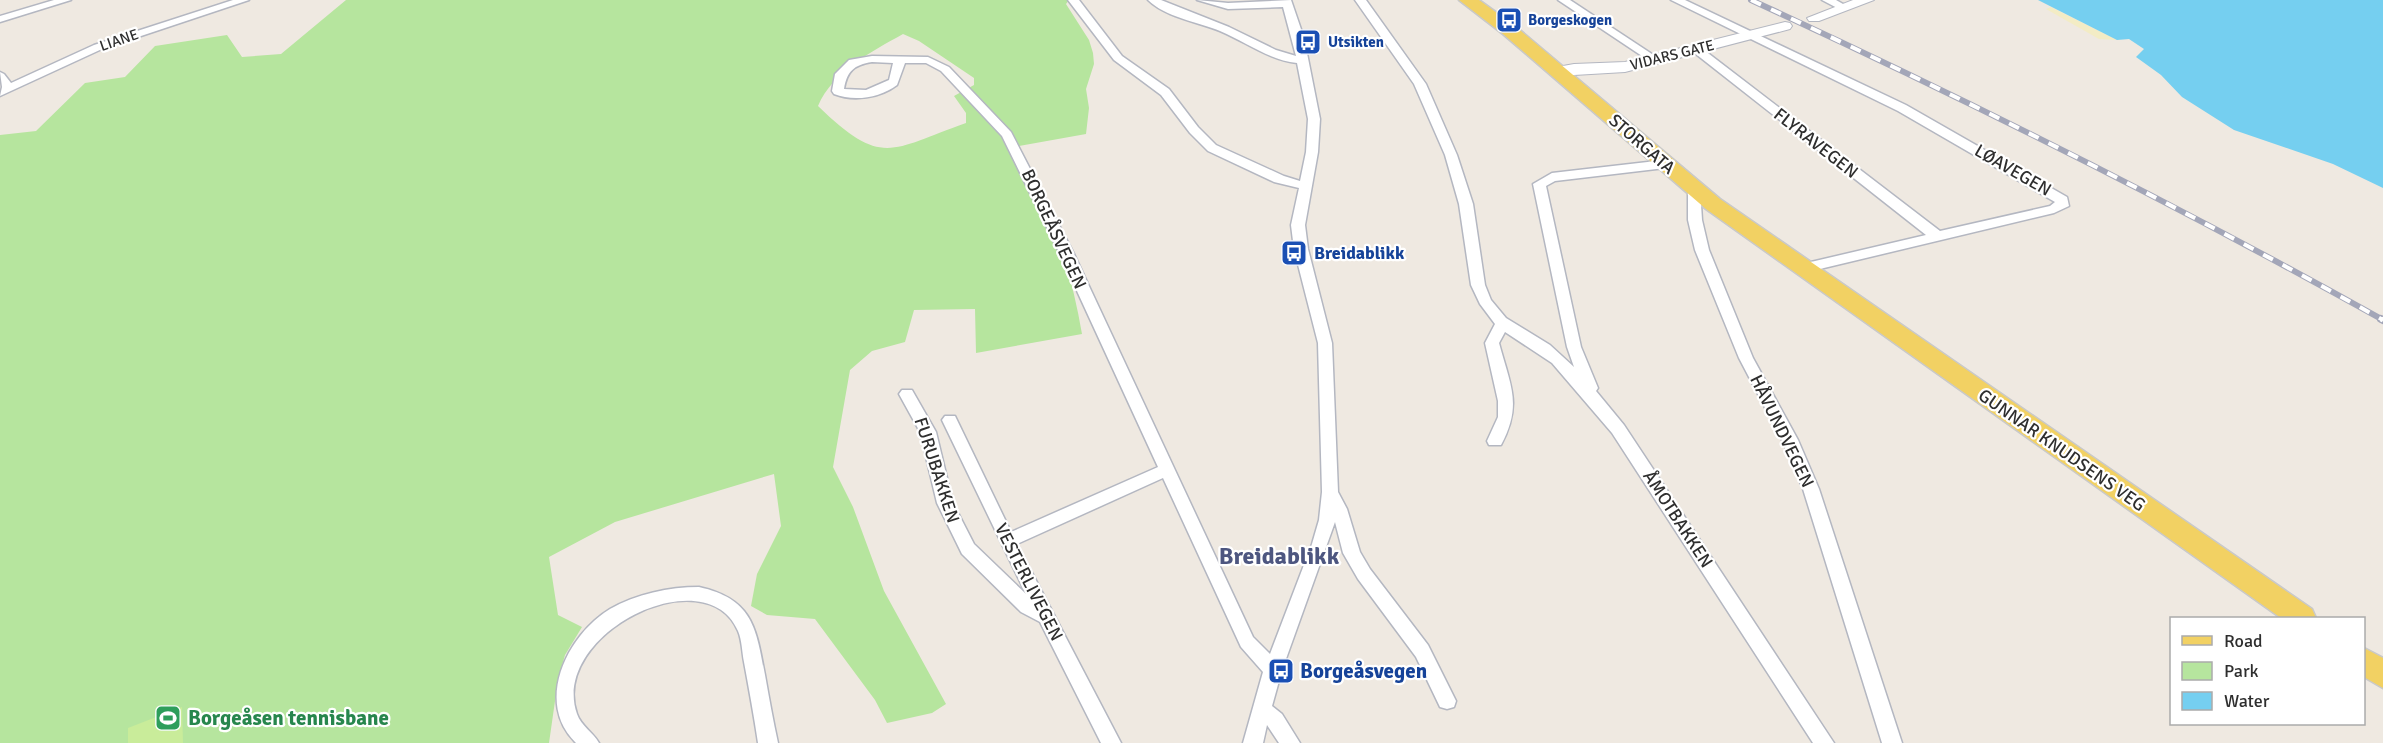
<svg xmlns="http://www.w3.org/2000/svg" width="2383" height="743" font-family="Signika,sans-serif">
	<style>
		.green { fill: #b6e59e; fill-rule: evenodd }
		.sand { fill: #f3ecc5 }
		.pitch { fill: #c9ec9a }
		.water { fill: #75cff0 }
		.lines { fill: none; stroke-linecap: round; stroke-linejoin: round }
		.minor-casing { stroke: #b4b7c1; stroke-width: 3 }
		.tertiary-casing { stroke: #b4b7c1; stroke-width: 2 }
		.primary-casing { stroke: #c9c9c9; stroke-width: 3 }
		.minor { fill: #fff; fill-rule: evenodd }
		.tertiary { fill: #fff; fill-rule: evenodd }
		.primary { fill: #f2d163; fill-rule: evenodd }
		.rail-far1-casing { stroke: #a3a6b8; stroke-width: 6 }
		.rail-casing { stroke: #a3a6b8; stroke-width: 8 }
		.rail-far1 { stroke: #fff; stroke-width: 4; stroke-dasharray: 11; stroke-linecap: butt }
		.rail { stroke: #fff; stroke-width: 5; stroke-dasharray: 15; stroke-linecap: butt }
		.labels { text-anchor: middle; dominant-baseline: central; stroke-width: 4.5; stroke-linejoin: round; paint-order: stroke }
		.far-transit-label { font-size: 15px; font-weight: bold; fill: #164399; stroke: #fff; text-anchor: start }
		.far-street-label { font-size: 15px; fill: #2e2e2e; stroke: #fff }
		.street-label { font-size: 18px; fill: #2e2e2e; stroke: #fff }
		.transit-label { font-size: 18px; font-weight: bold; fill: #164399; stroke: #fff; text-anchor: start }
		.near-transit-label { font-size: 21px; font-weight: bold; fill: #164399; stroke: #fff; text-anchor: start }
		.near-leisure-label { font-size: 21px; font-weight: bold; fill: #27864d; stroke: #fff; text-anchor: start }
		.district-label { font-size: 24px; font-weight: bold; fill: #4d5680; stroke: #fff }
	</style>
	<rect width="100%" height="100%" fill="#efe9e1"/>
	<path class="green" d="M346,0H1069L1066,4L1089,40L1093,53L1094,64L1086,89L1089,108L1086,134L1019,146C1049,206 1071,268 1082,334L976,353L975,309L914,310L905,342L872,351L850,370L833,467L853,507L884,591L946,704L932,713L887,723L875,700L815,619L767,615L751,606L757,574L781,526L774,474L615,522L549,557L558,615L582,627L565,655L558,680L549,743H0V135L36,131L85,83L125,77L155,46L227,35L242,57L281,54ZM903,34L919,41L974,78V85L954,96L966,113V123C890,150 882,168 818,106C833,71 871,52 903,34Z"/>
	<path class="sand" d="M2051,7L2117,40L2099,39L2046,9Z"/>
	<path class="pitch" d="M182,707L183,743H128V728Z"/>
	<path class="water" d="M2038,0H2383V188L2333,164L2234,130L2182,97L2161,75L2136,57L2144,49L2129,39L2117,40Z"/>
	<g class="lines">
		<g class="minor-casing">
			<g id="minor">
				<path d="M54,0H71L0,22V16Z"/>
				<path d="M233,0H249L102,49L0,96L2,87L0,72L4,74L11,83L94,45Z"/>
				<path d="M1068,0H1079L1122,56L1169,89L1198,127L1216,145L1284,176L1300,181L1306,152L1308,119L1297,63C1269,60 1246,42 1220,31C1198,22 1165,17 1148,0H1161L1229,27L1276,50L1296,56L1283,7L1228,9L1197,0L1228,3L1291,0L1304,38L1320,119L1318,152L1305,225L1308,249L1332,343L1338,492L1347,509L1360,552L1370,569L1428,645L1456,701L1454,707L1447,709L1440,707L1416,657L1358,579L1343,553L1335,522L1282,670L1272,706L1282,714L1300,743H1279L1267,725L1263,743H1243L1263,672L1241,647L1163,478L1017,544L1121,743H1101L1040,622L1021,612L962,554L937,503L920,432L899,394L902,390H912L936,432L953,503L974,544L1026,594L942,420L945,416H955L1011,532L1158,467L1060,254L1002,136L941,71L926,63H905L897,85C880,98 854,102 834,94L832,91L835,74L849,60L872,56L928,57L949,67L1011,132L1074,254L1253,637L1270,654L1312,544L1319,520L1322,492L1318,343L1294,249L1291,225L1299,188L1274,182L1208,151L1190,133L1161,95L1114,60ZM872,62L893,63L889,80L866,90L844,89C847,71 854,65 872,62Z"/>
				<path d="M1355,0H1366L1426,84L1457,155L1473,204L1485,285L1491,300L1506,318L1550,345L1574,367L1567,347L1533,184L1552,173L1665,160L1671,164L1665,168L1555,181L1546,186L1581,347L1598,388L1596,391L1624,425L1834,743H1813L1612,433L1552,363L1505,332L1499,343C1510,385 1523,404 1501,445H1489L1487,441L1498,417V401L1485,343L1495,324L1480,304L1471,285L1459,204L1445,155L1414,84Z"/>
				<path d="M1558,0H1570L1661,60L1659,62H1651Z"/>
				<path d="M1671,0H1685L1906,105L2067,197L2069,206L2054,213L1803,273L1798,271L1796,268L1798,265L1926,235L1692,51V47H1700L1940,231L2050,206L2055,202L1898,111Z"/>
				<path d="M1822,0H1836L1850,8L1841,10Z"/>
				<path d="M1694,185L1700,189L1702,220L1709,250L1753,358L1798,440L1819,489L1902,743H1882L1803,489L1782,440L1739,358L1695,250L1688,220V189Z"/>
				<path d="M699,587C753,599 756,628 765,675C769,698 773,720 778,743H758C754,716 749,689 744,662C742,652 742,640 738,631C706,556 549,634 577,714C581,726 593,732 599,743H576C534,703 567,635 610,609C636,594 669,587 699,587Z"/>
			</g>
		</g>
		<g class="tertiary-casing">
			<g id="tertiary">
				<path d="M1853,0H1874L1819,21H1809L1807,18Z"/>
				<path d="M1785,22L1790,23L1792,26L1790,29L1625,72L1557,76L1549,71L1552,68L1574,64L1625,62Z"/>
			</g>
		</g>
		<g class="primary-casing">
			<g id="primary">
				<path d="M1459,0H1479L1515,26L1720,199L2312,609L2316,618H2281L1706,209L1503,34Z"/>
				<path d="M2364,648L2383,658V688L2364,677Z"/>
			</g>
		</g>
		<use href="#minor" class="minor"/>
		<use href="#tertiary" class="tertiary"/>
		<use href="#primary" class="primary"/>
		<g class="rail-far1-casing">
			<path id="rail-far1" d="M1751,0C1966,99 2177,205 2383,320"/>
		</g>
		<g class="rail-casing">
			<path id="rail" d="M2381,319L2383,320"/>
		</g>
		<use href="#rail-far1" class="rail-far1"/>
		<use href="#rail" class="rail"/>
	</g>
	<defs>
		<g id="bus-square" transform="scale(1.35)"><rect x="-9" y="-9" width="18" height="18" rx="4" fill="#1a4fb4" stroke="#fff"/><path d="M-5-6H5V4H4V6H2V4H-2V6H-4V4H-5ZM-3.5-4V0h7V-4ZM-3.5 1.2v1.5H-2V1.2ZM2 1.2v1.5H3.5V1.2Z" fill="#fff"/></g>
		<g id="stadium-square" transform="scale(1.35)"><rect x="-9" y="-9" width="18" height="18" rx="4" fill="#2e9e5b" stroke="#fff"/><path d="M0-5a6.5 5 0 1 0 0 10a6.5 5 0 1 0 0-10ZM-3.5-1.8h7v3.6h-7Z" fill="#fff"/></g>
	</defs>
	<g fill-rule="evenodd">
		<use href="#bus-square" x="1509" y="20"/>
		<use href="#bus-square" x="1308" y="42"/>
		<use href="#bus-square" x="1294" y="253"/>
		<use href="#bus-square" x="1281" y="671"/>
		<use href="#stadium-square" x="168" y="718"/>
	</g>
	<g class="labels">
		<g class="far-transit-label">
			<text x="1528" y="20">Borgeskogen</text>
			<text x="1328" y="42">Utsikten</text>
		</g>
		<g class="far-street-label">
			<text transform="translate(119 40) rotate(-19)">LIANE</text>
			<text transform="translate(1672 55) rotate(-14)">VIDARS GATE</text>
		</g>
		<g class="street-label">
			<text transform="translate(1816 143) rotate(38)">FLYRAVEGEN</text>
			<text transform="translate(1642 144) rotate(41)">STORGATA</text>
			<text transform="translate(2013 170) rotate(30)">LØAVEGEN</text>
			<text transform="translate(1054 229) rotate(65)">BORGEÅSVEGEN</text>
			<text transform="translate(1782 431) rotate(64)">HÅVUNDVEGEN</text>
			<text transform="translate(2062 450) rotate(35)">GUNNAR KNUDSENS VEG</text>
			<text transform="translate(937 470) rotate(72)">FURUBAKKEN</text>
			<text transform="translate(1678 519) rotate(57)">ÅMOTBAKKEN</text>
			<text transform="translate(1029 582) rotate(63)">VESTERLIVEGEN</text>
		</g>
		<g class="transit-label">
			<text x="1314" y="253">Breidablikk</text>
		</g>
		<g class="near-transit-label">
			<text x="1300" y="671">Borgeåsvegen</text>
		</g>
		<g class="near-leisure-label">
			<text x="188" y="718">Borgeåsen tennisbane</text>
		</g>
		<g class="district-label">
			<text x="1279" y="556">Breidablikk</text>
		</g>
	</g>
	<rect x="2170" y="617" width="195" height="108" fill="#ffffff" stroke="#ababab" stroke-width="1.5"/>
	<rect x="2182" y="636" width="30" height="9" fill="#f2d163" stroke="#ababab" stroke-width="1.5"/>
	<text x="2224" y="647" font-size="18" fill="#2e2e2e">Road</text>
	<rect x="2182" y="662" width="30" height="18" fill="#b6e59e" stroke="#ababab" stroke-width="1.5"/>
	<text x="2224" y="677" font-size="18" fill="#2e2e2e">Park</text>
	<rect x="2182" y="692" width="30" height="18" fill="#75cff0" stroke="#ababab" stroke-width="1.5"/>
	<text x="2224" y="707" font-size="18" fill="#2e2e2e">Water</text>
</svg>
